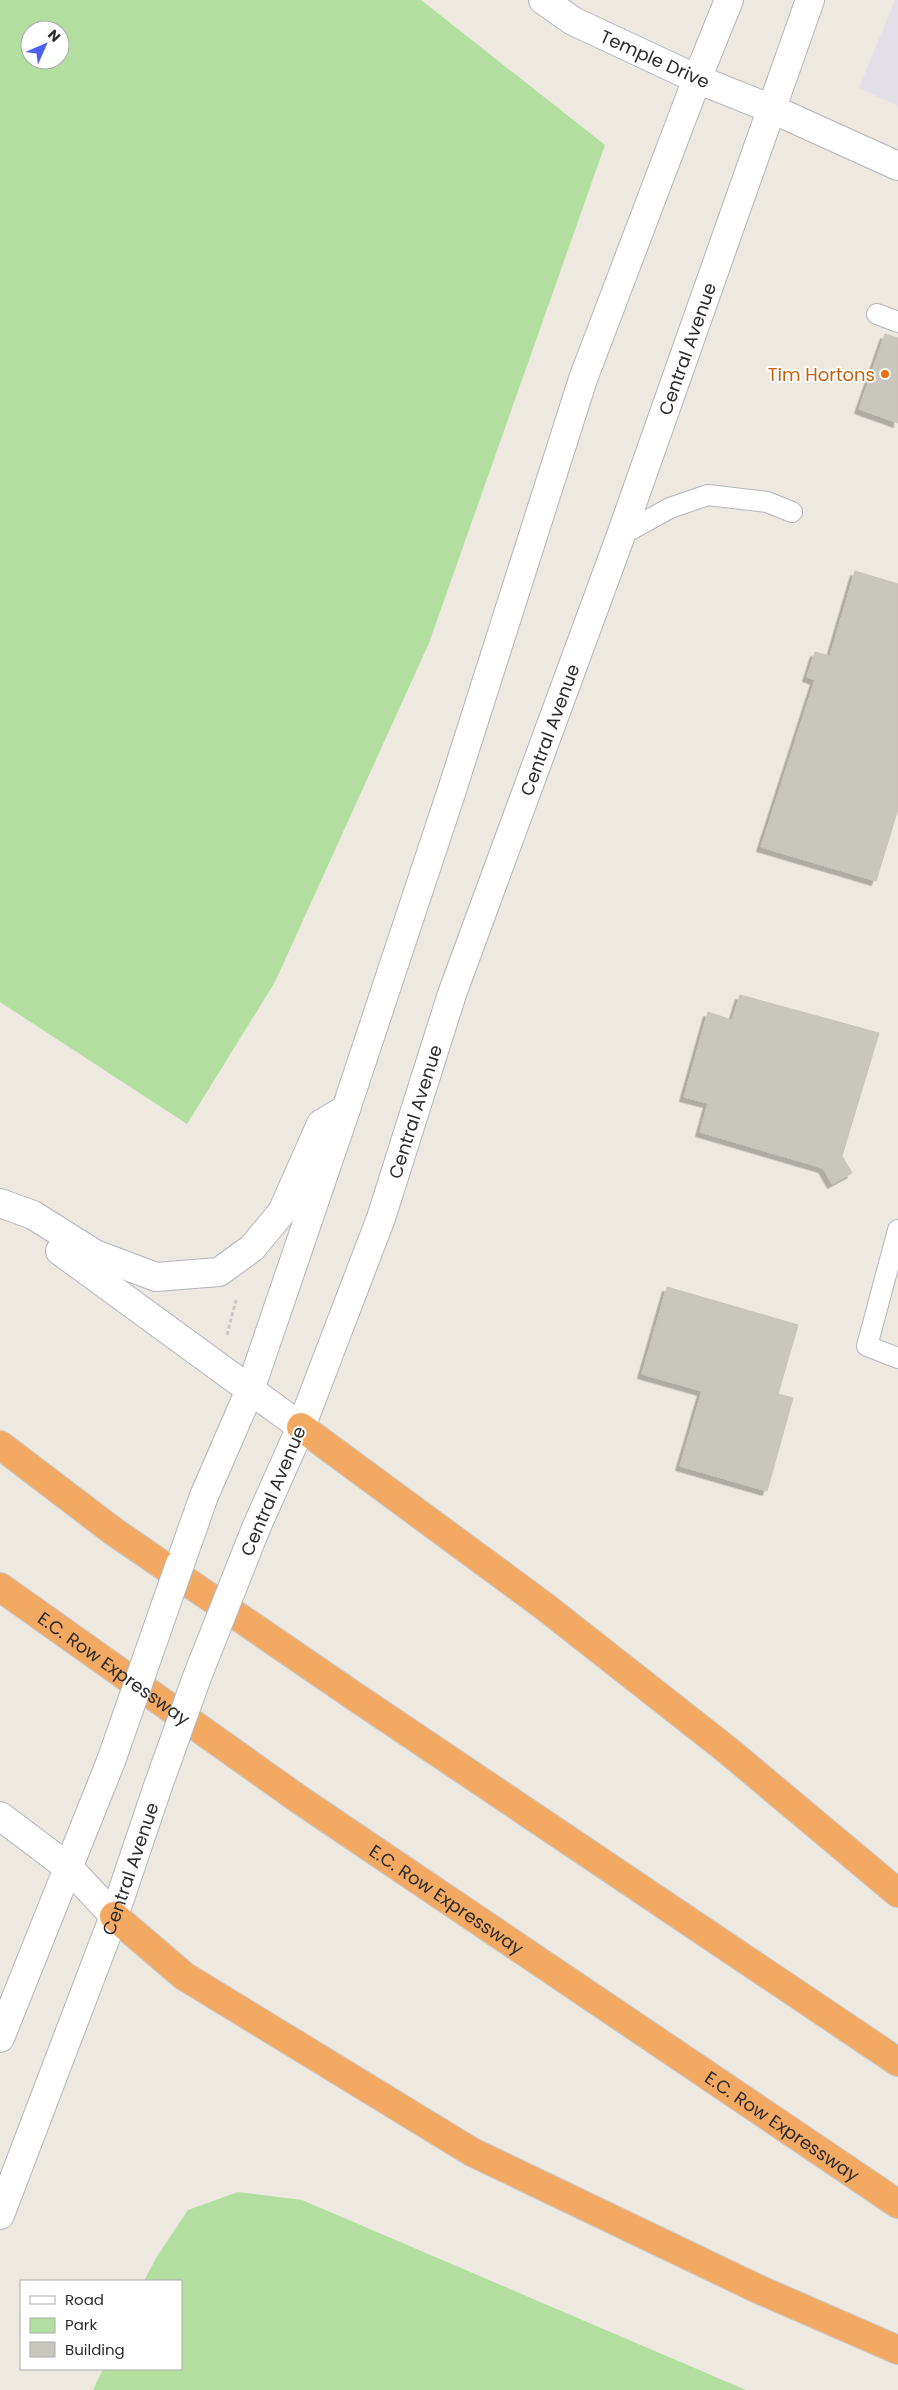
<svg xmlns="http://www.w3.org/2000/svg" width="898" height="2390" font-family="Poppins,sans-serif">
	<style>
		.industrial { fill: #e2dfe6 }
		.green { fill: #b2dfa0; fill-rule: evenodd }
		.building { fill: #c9c6be; stroke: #c8c4b9; filter: url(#shadow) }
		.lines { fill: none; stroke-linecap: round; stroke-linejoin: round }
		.service-casing { stroke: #b3b5be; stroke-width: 22 }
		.minor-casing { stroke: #b3b5be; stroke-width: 30 }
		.tertiary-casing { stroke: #b3b5be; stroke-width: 30 }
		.secondary-casing { stroke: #b3b5be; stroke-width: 30 }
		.motorway-casing { stroke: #c8c8c8; stroke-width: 30 }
		.path { stroke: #c8c8c8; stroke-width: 3; stroke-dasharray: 4 2.5; stroke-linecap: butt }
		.service { stroke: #fff; stroke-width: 20 }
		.minor { stroke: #fff; stroke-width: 28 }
		.tertiary { stroke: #fff; stroke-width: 28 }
		.secondary { stroke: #fff; stroke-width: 28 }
		.motorway { stroke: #f4a963; stroke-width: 28 }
		.tertiary-bridge-casing { stroke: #b3b5be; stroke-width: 30; stroke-linecap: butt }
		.tertiary-bridge { stroke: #fff; stroke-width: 28 }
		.food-dot { fill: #e8710a; stroke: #fff; stroke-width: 2 }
		.labels { text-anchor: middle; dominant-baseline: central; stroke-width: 4; stroke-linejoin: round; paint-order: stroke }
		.street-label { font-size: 18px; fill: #2c2c2c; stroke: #fff }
		.food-label { font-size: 18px; fill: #c56008; stroke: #fff; text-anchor: end }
	</style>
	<defs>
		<filter id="shadow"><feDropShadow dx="-4.5" dy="4.5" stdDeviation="0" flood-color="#0004"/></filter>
	</defs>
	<rect width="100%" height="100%" fill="#ede8e0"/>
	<path class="industrial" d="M895,0H898V106L859,88Z"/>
	<g class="green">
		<path d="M0,0H421L605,145L429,643L275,982L187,1124L0,1002ZM30,30H60V60H30Z"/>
		<path d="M238,2192L302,2200L746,2390H93L103,2369H181V2281H144L156,2258L188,2210Z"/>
	</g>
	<g class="building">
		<path d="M885,334L898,338V423L859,409Z"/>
		<path d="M855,571L898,584V809L876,881L761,847L815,680L807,677L815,652L830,656Z"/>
		<path d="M740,995L879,1033L842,1156L852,1173L832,1184L823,1168L700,1132L708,1103L684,1097L708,1012L732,1020Z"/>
		<path d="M667,1287L798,1325L778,1394L793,1398L767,1491L680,1466L702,1391L642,1374Z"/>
	</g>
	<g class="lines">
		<g class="service-casing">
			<g id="service">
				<path d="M877,314L898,322"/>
				<path d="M621,535L670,508L708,495L767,502L792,512"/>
				<path d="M898,1230L867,1346L898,1358"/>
			</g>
		</g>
		<g class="minor-casing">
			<path id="minor" d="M543,0L573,21L697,79"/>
		</g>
		<g class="tertiary-casing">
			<g id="tertiary">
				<path d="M697,79L772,109L898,166"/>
				<path id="s1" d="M256,1528L301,1427L381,1218L452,994L621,535L810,0"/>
				<path d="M180,1564L204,1496L250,1390L346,1109L451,793L583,379L697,79L729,0"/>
				<path d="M0,2038L111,1761"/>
				<path id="s2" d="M0,2215L114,1916L158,1786"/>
			</g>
		</g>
		<g class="secondary-casing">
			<g id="secondary">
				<path d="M0,1203L33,1215L95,1254L156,1277L219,1272L252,1248L282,1212L321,1124L346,1109"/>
				<path d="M60,1251L301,1427"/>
				<path d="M0,1816L69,1868L114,1916"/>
			</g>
		</g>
		<g class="motorway-casing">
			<g id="motorway">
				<path d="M301,1427L544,1606L726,1749L898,1893"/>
				<path d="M0,1445L113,1531L360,1700L898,2062"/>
				<path id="s3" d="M0,1587L300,1800L898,2204"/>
				<path d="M114,1916L184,1976L472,2152L758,2289L898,2350"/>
			</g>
		</g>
		<path class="path" d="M227,1335L236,1300"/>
		<use href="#service" class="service"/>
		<use href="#minor" class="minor"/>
		<use href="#tertiary" class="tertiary"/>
		<use href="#secondary" class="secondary"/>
		<use href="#motorway" class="motorway"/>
		<g class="tertiary-bridge-casing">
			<g id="tertiary-bridge">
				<path d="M111,1761L180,1564"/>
				<path d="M158,1786L197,1677L256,1528"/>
			</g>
		</g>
		<use href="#tertiary-bridge" class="tertiary-bridge"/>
	</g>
	<circle class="food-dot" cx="885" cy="374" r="5"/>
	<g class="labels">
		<g class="street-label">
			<text transform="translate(655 59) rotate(24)">Temple Drive</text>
			<text stroke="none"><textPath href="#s1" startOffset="1256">Central Avenue</textPath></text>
			<text stroke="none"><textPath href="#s1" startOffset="851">Central Avenue</textPath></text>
			<text stroke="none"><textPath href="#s1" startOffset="446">Central Avenue</textPath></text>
			<text transform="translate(273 1491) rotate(-67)">Central Avenue</text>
			<text stroke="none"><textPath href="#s3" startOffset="140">E.C. Row Expressway</textPath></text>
			<text stroke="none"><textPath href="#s2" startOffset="370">Central Avenue</textPath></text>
			<text stroke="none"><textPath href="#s3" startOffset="545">E.C. Row Expressway</textPath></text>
			<text stroke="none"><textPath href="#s3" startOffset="950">E.C. Row Expressway</textPath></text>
		</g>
		<g class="food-label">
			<text x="875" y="374">Tim Hortons</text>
		</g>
	</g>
	<rect x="20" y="2280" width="162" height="90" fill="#ffffff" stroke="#ababab"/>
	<rect x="30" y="2296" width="25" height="8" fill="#ffffff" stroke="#ababab"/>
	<text x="65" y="2305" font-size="15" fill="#2c2c2c">Road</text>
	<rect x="30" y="2318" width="25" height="15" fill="#b2dfa0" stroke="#ababab"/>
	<text x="65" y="2330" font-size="15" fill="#2c2c2c">Park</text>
	<rect x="30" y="2342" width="25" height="15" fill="#c9c6be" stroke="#ababab"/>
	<text x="65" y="2355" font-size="15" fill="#2c2c2c">Building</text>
	<g transform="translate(45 45) rotate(45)"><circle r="24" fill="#ffffff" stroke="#ababab"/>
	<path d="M0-4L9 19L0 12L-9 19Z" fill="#4b61ef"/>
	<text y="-8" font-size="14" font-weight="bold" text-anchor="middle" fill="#2c2c2c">N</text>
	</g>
</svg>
